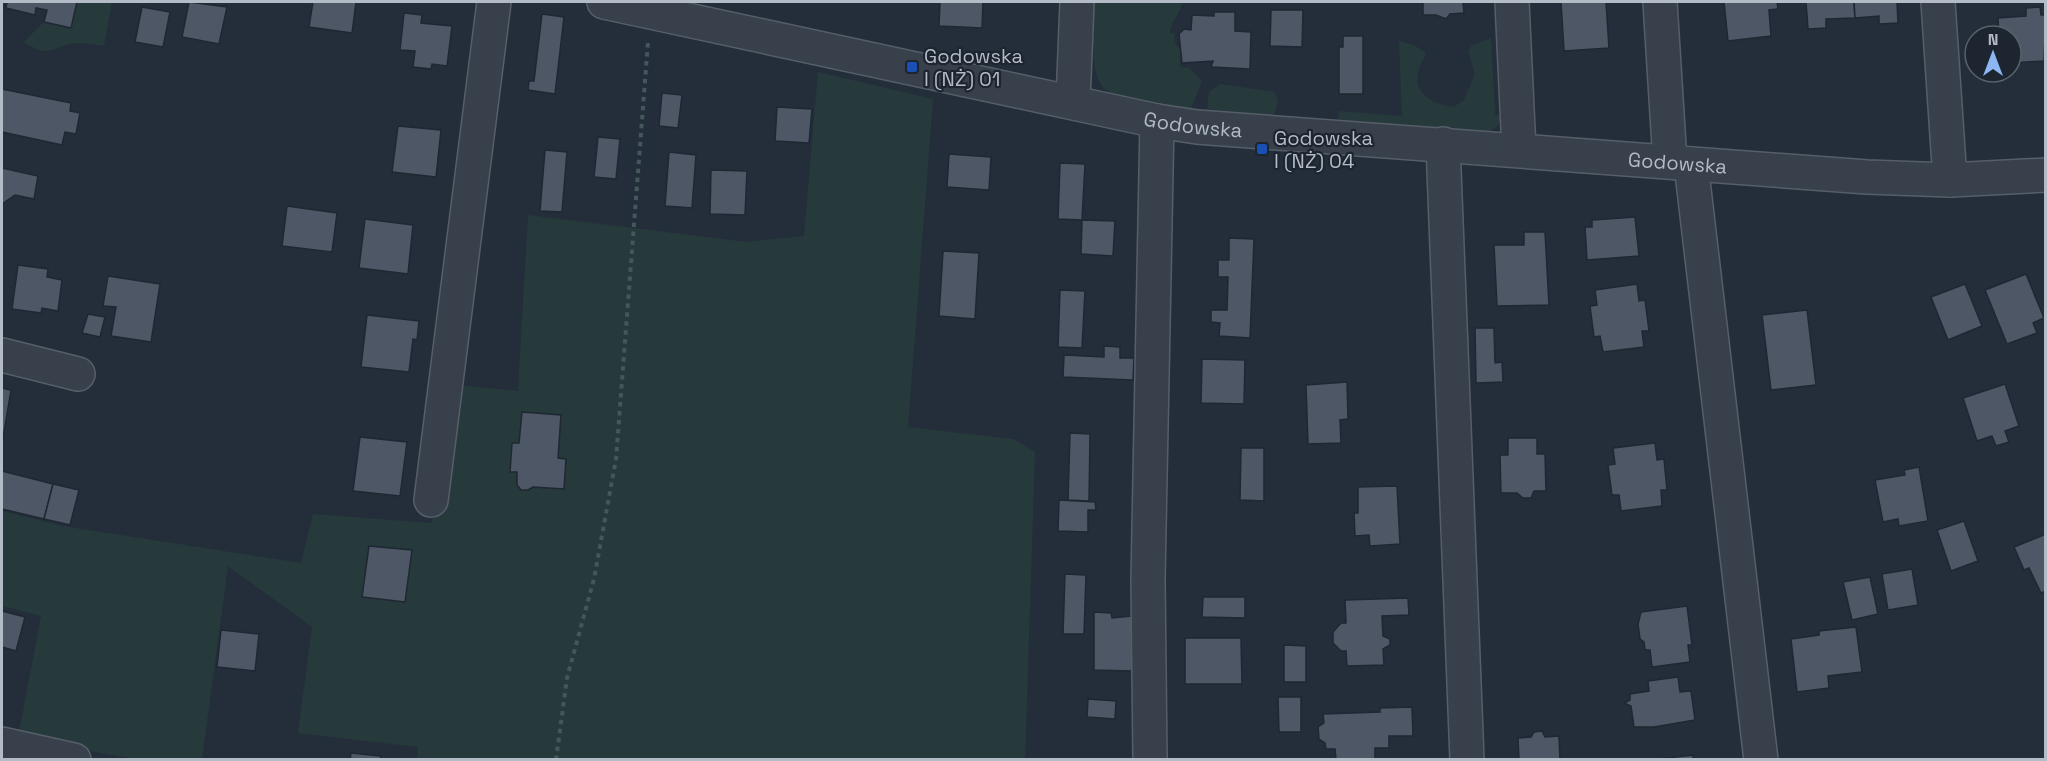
<svg xmlns="http://www.w3.org/2000/svg" width="2047" height="761" font-family="'Space Grotesk',sans-serif">
	<style>
		.green { fill: #263a3c }
		.building { fill: #4d5765; stroke: #1f2732; stroke-width: 1.5 }
		.lines { fill: none; stroke-linecap: round; stroke-linejoin: round }
		.minor-casing { stroke: #565e69; stroke-width: 36 }
		.path { stroke: #445759; stroke-width: 4; stroke-dasharray: 4.5 4.5; stroke-linecap: butt }
		.minor { stroke: #37404b; stroke-width: 33 }
		.transit-dot { fill: #1a4fb4; stroke: #1d2530; stroke-width: 2 }
		.labels { text-anchor: middle; dominant-baseline: central; stroke-width: 4.5; stroke-linejoin: round; paint-order: stroke }
		.poi-label { font-size: 20px; fill: #b3bbc6; stroke: #1d2530; text-anchor: start }
		.street-label { font-size: 20px; fill: #b3bbc6; stroke: #1d2530 }
	</style>
	<rect width="100%" height="100%" fill="#242e3b"/>
	<g class="green">
		<path d="M77,2H112L104,46C96,45 87,43 79,43C52,44 53,61 24,42L44,22L71,28Z"/>
		<path d="M1094,2H1182C1181,13 1171,20 1170,33L1175,34L1174,42L1180,49V67L1189,68L1202,81L1191,109C1095,97 1090,103 1094,2Z"/>
		<path d="M1491,38L1495,114L1502,117C1499,127 1492,131 1482,133L1337,123L1339,111L1402,116L1399,41L1414,45L1426,53C1425,58 1421,61 1420,66C1410,93 1431,104 1454,107L1464,100L1475,73L1468,52L1472,45Z"/>
		<path d="M818,72L933,99L908,427L1013,439L1035,452L1025,759L417,760L418,747L298,733L312,627L228,566L202,759H135L18,738L41,616L2,606V511L62,526L301,563L313,514L431,523L448,488L457,385L518,391L528,215L746,242L804,236Z"/>
		<path d="M1220,84L1275,92L1278,102L1273,116L1207,109L1209,92Z"/>
	</g>
	<g class="building">
		<path d="M7,2H77L71,28L44,22L47,10L36,8L35,15L6,8Z"/>
		<path d="M189,2L227,7L219,44L182,37Z"/>
		<path d="M313,2H356L352,33L309,27Z"/>
		<path d="M940,2H983L982,28L939,26Z"/>
		<path d="M1423,2H1463L1464,13L1450,14L1446,19L1436,15H1423Z"/>
		<path d="M1561,2H1606L1609,48L1564,51Z"/>
		<path d="M1724,2H1777L1778,9L1769,10L1771,36L1728,41Z"/>
		<path d="M1806,2H1854L1855,18L1826,19V28L1808,29Z"/>
		<path d="M1854,2H1897L1898,23L1879,24V16L1855,18Z"/>
		<path d="M142,7L170,12L163,47L135,42Z"/>
		<path d="M2040,7L2041,15H2046L2044,61L2011,63V36H1999L1998,18L2026,16V8Z"/>
		<path d="M1271,10H1303L1302,47L1270,46Z"/>
		<path d="M1214,12H1235V31L1251,32L1250,69L1211,67L1213,61L1182,63L1179,34L1184,29L1191,30L1192,15L1214,16Z"/>
		<path d="M404,13L422,15L421,23L452,26L447,66L432,64L431,69L413,67L415,51L400,50Z"/>
		<path d="M542,14L564,17L555,94L528,90L529,81H534Z"/>
		<path d="M1343,36H1363V94H1339V47H1343Z"/>
		<path d="M2,89L71,103L70,111L80,113L76,134L65,132L62,145L2,132Z"/>
		<path d="M662,93L682,95L678,128L659,126Z"/>
		<path d="M777,107L812,109L809,143L775,141Z"/>
		<path d="M398,126L441,130L436,177L392,172Z"/>
		<path d="M598,137L620,139L616,179L594,177Z"/>
		<path d="M545,150L567,152L562,212L540,211Z"/>
		<path d="M669,152L696,155L692,208L665,206Z"/>
		<path d="M949,154L991,157L989,190L947,187Z"/>
		<path d="M1060,163L1085,164L1082,220L1058,219Z"/>
		<path d="M2,168L38,176L34,199L15,195L2,204Z"/>
		<path d="M711,170L747,171L745,215L710,214Z"/>
		<path d="M287,206L337,213L332,252L282,246Z"/>
		<path d="M1635,217L1639,256L1587,260L1585,227H1592V220Z"/>
		<path d="M365,219L413,225L408,274L359,268Z"/>
		<path d="M1082,220L1115,221L1113,256L1081,254Z"/>
		<path d="M1524,232H1545L1549,305L1497,306L1494,245H1524Z"/>
		<path d="M1229,238L1254,239L1250,338L1219,336L1220,323L1211,322V310H1227L1228,277H1218V260H1229Z"/>
		<path d="M943,251L979,253L975,319L939,316Z"/>
		<path d="M18,265L48,269L47,277L62,280L58,311L42,308L41,313L12,309Z"/>
		<path d="M2026,274L2044,318L2033,323L2037,333L2007,344L1985,290Z"/>
		<path d="M108,276L160,284L151,342L111,336L116,307L103,306Z"/>
		<path d="M1637,284L1639,301L1645,300L1649,331H1642L1644,347L1603,352L1600,336L1594,337L1590,306L1597,305L1595,290Z"/>
		<path d="M1965,284L1982,326L1948,340L1931,297Z"/>
		<path d="M1060,290L1085,291L1082,348L1058,347Z"/>
		<path d="M1807,310L1816,385L1771,390L1762,315Z"/>
		<path d="M88,314L105,317L100,337L82,333Z"/>
		<path d="M367,315L419,321L417,340L413,339L409,372L361,367Z"/>
		<path d="M1475,328H1494L1495,363L1502,362L1503,382L1476,383Z"/>
		<path d="M1104,346L1120,347V358H1134L1133,380L1063,377L1064,355L1104,357Z"/>
		<path d="M1202,359L1245,360L1244,404L1201,403Z"/>
		<path d="M1347,382L1348,419L1340,420L1341,443L1308,444L1306,385Z"/>
		<path d="M2005,384L2019,426L2005,431L2009,442L1996,446L1992,436L1977,441L1963,398Z"/>
		<path d="M2,388L11,390L2,444Z"/>
		<path d="M522,412L561,415L558,458L566,459L564,489L533,487L528,490H521L517,485V472H510L512,443H519Z"/>
		<path d="M1070,433L1090,434L1089,501L1068,500Z"/>
		<path d="M360,437L407,442L400,496L353,491Z"/>
		<path d="M1508,438H1537V454H1545L1546,491H1534L1531,498H1523L1517,493H1501L1500,455H1508Z"/>
		<path d="M1655,443L1657,460L1664,459L1667,490H1661L1662,506L1621,511L1619,495H1612L1608,465L1615,464L1613,448Z"/>
		<path d="M1241,448H1264V501L1240,500Z"/>
		<path d="M1919,467L1928,521L1899,526L1898,519L1883,522L1875,480L1905,475L1904,470Z"/>
		<path d="M2,471L53,484L44,519L2,509Z"/>
		<path d="M53,484L79,490L70,525L44,519Z"/>
		<path d="M1397,486L1400,544L1370,546L1369,535L1355,536L1354,513H1358V487Z"/>
		<path d="M1059,500L1095,502L1096,510H1088V532L1058,531Z"/>
		<path d="M1964,521L1978,561L1951,571L1937,530Z"/>
		<path d="M2046,534V591L2041,593L2029,568L2024,570L2014,547Z"/>
		<path d="M369,546L412,550L405,602L362,597Z"/>
		<path d="M1912,569L1918,605L1888,610L1882,574Z"/>
		<path d="M1065,574L1086,575L1084,634H1063Z"/>
		<path d="M1870,577L1878,614L1852,620L1843,582Z"/>
		<path d="M1203,597H1245V618L1202,617Z"/>
		<path d="M1408,598L1409,615L1382,616L1383,636L1390,639V645L1383,649L1384,665L1347,666L1346,651H1341L1333,643V632L1341,623H1346L1345,600Z"/>
		<path d="M1687,606L1692,645H1688L1690,662L1652,667L1650,650H1645L1644,642L1640,639L1638,624L1641,612Z"/>
		<path d="M2,611L25,617L16,651L2,647Z"/>
		<path d="M1094,612L1111,613L1112,618L1132,616V671L1094,670Z"/>
		<path d="M1856,627L1862,672L1828,676L1829,688L1797,692L1791,639L1819,635V631Z"/>
		<path d="M221,630L259,634L255,671L217,667Z"/>
		<path d="M1185,638H1241L1242,684H1185Z"/>
		<path d="M1284,645L1306,646V682H1284Z"/>
		<path d="M1678,677L1680,692L1691,691L1695,720L1654,727H1634L1631,706L1624,703L1630,700V694L1649,691L1648,681Z"/>
		<path d="M1278,697H1301V732H1279Z"/>
		<path d="M1088,699L1116,701L1115,719L1087,717Z"/>
		<path d="M1412,707L1413,736H1389V748H1375V760H1336L1335,749H1326L1325,743L1319,739L1318,727L1324,723L1323,714L1380,712V708Z"/>
		<path d="M1542,731L1545,737L1559,736L1560,760H1519L1518,738L1531,737L1534,732Z"/>
		<path d="M351,753L381,756L380,760H350Z"/>
		<path d="M1693,755V760H1659V759Z"/>
	</g>
	<g class="lines">
		<g class="minor-casing">
			<g id="minor">
				<path id="s1" d="M604,2L1157,121L1197,127L1867,177L1950,180L2046,175"/>
				<path d="M1512,2L1519,150"/>
				<path d="M1660,2L1670,162"/>
				<path d="M1938,2L1950,180"/>
				<path d="M1073,102L1077,2"/>
				<path d="M1443,144L1467,760"/>
				<path d="M1691,164L1761,760"/>
				<path d="M2,355L78,374"/>
				<path d="M431,500L494,2"/>
				<path d="M2,744L74,760"/>
				<path d="M1150,760L1148,579L1157,121"/>
			</g>
		</g>
		<path class="path" d="M556,760L567,678L594,579L616,459L648,42"/>
		<use href="#minor" class="minor"/>
	</g>
	<g class="transit-dot">
		<rect x="906" y="61" width="12" height="12" rx="3"/>
		<rect x="1256" y="143" width="12" height="12" rx="3"/>
	</g>
	<g class="labels">
		<g class="poi-label">
			<text x="924" y="56">Godowska<tspan x="924" dy="23">I (NŻ) 01</tspan></text>
			<text x="1274" y="138">Godowska<tspan x="1274" dy="23">I (NŻ) 04</tspan></text>
		</g>
		<g class="street-label">
			<text stroke="none"><textPath href="#s1" startOffset="602">Godowska</textPath></text>
			<text stroke="none"><textPath href="#s1" startOffset="1088">Godowska</textPath></text>
		</g>
	</g>
	<rect width="2047" height="761" fill="none" stroke="#b3bbc6" stroke-width="6"/>
	<g transform="translate(1993 54)"><circle r="28" fill="#1d2530" stroke="#59616c" stroke-width="1.5"/>
	<path d="M0-4.5L10 22L0 15L-10 22Z" fill="#8cb7f3"/>
	<text y="-9" font-size="16" font-weight="bold" text-anchor="middle" fill="#b3bbc6">N</text>
	</g>
</svg>
